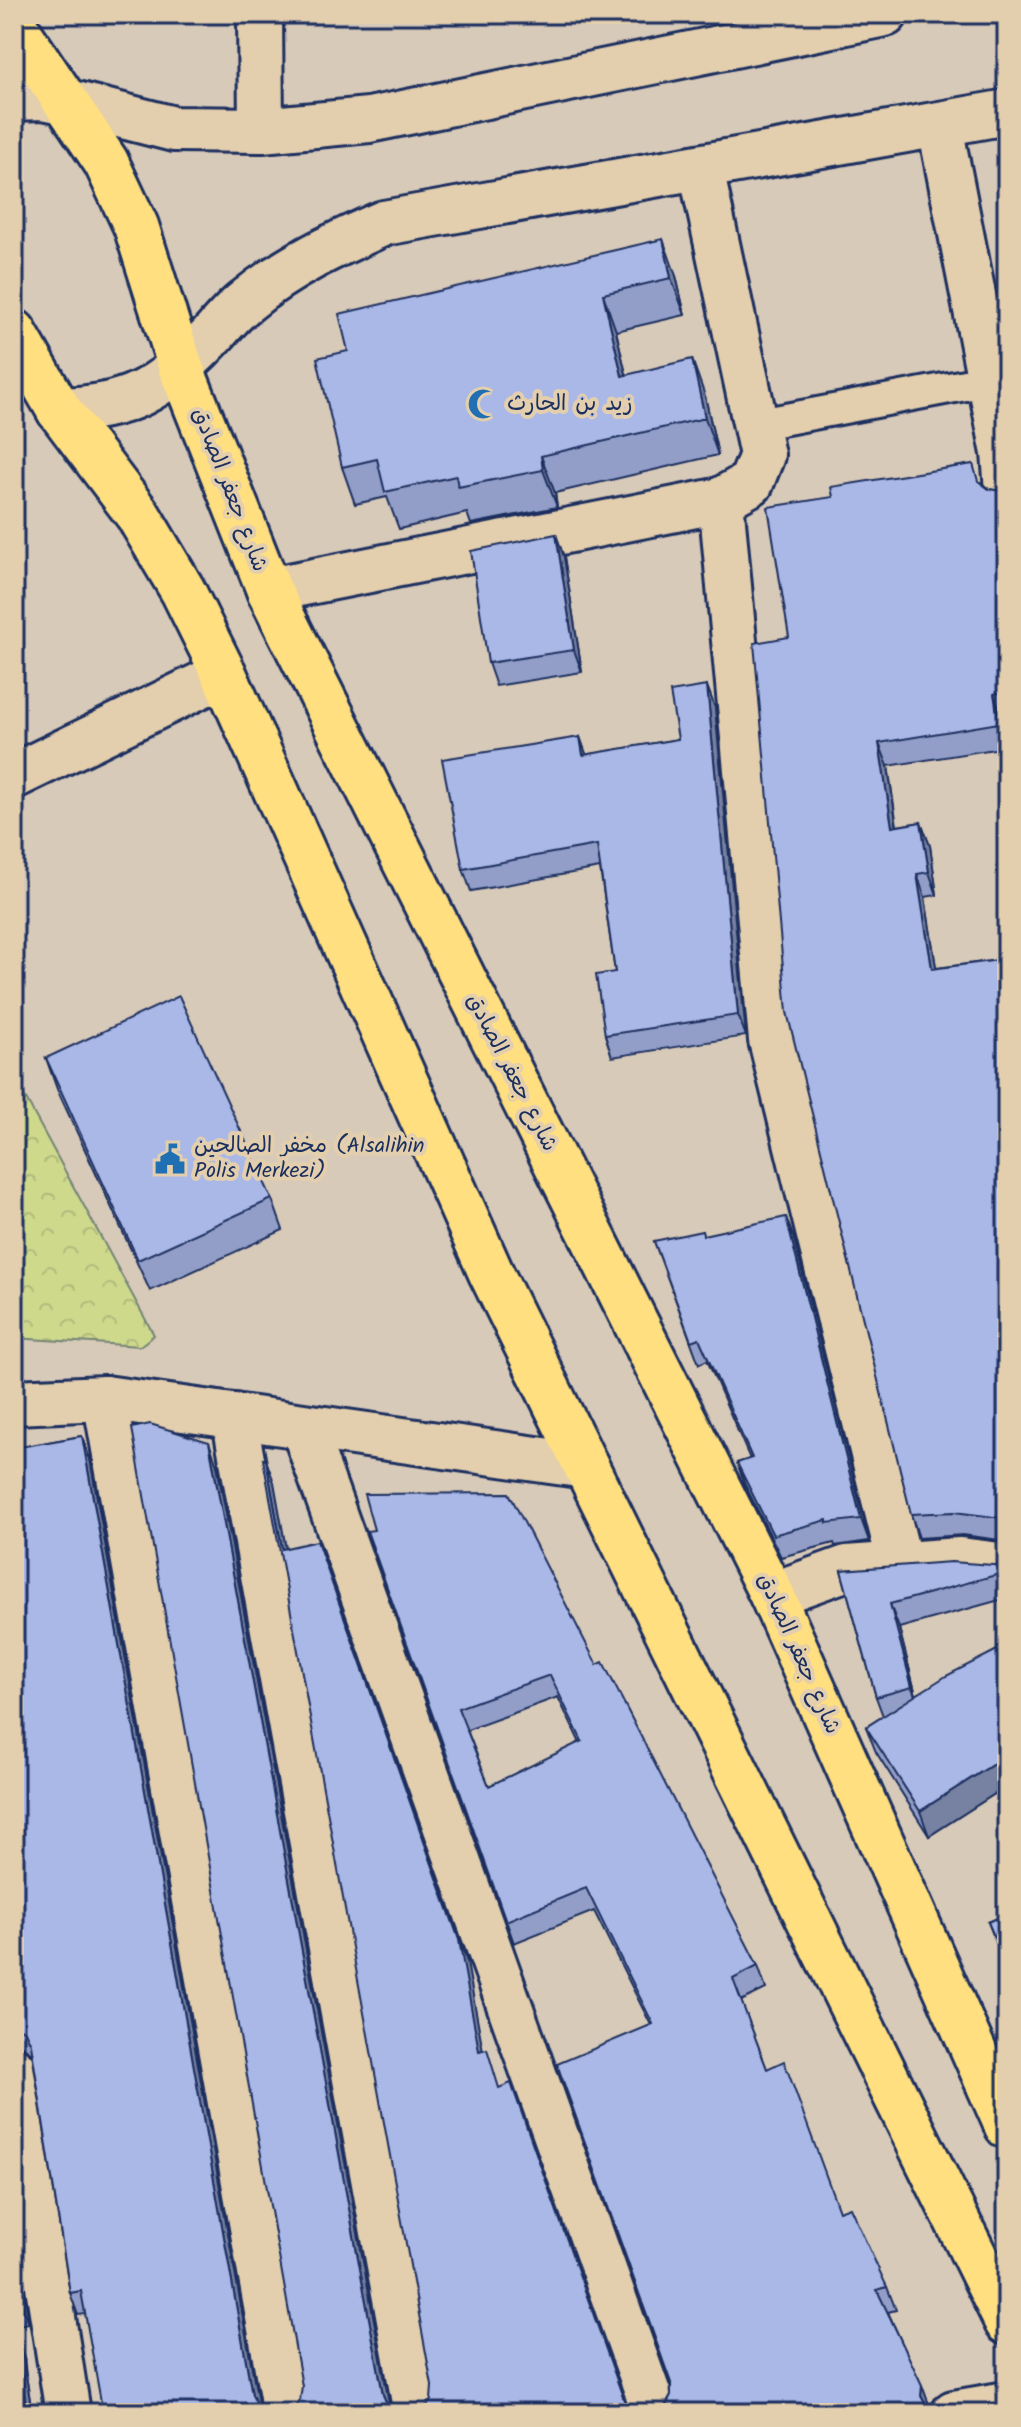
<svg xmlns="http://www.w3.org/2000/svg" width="1021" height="2427" font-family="Kalam,'Playpen Sans Arabic',sans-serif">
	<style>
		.forest { fill: url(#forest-crowns); stroke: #748475; stroke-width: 2 }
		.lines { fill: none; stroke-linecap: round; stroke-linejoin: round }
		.service-casing { stroke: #1b2f5e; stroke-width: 36 }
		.pedestrian-casing { stroke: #1b2f5e; stroke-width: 50 }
		.minor-casing { stroke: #1b2f5e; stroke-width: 50 }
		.secondary-casing { stroke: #1b2f5e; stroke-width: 50 }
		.primary-casing { stroke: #1b2f5e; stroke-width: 50 }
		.service { stroke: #e3cead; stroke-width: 30 }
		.pedestrian { stroke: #e3cead; stroke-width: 44 }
		.minor { stroke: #e3cead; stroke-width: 44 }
		.secondary { stroke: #e3cead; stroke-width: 44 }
		.primary { stroke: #ffdf80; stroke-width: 44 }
		.wall { fill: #929ec7; stroke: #1b2f5e; stroke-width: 2; fill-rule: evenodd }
		.shaded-wall { fill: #7781a2; stroke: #1b2f5e; stroke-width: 2 }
		.building { fill: #aab8e7; stroke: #1b2f5e; stroke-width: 2; fill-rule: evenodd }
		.labels { text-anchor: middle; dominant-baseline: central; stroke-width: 8; stroke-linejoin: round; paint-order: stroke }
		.poi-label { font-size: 22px; fill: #1b2f5e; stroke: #e3cead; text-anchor: start }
		.street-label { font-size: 22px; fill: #1b2f5e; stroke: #e3cead }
	</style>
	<defs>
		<pattern id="forest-crowns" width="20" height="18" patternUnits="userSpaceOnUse" patternTransform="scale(2)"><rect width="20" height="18" fill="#ced98c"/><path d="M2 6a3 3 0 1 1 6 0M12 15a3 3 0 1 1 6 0" fill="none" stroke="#b0bb7b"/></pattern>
	</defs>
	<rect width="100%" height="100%" fill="#d8cab9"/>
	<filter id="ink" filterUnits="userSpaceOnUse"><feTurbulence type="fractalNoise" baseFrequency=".0125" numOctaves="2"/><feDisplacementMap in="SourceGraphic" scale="16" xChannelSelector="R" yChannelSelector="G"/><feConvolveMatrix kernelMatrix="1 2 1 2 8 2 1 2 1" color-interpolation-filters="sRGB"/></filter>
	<g filter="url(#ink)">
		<path class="forest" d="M14,1077L154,1335L140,1346L14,1338Z"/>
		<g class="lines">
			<g class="service-casing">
				<path id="service" d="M755,425L1007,377"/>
			</g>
			<g class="pedestrian-casing">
				<path id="pedestrian" d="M234,1416L416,2413"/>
			</g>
			<g class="minor-casing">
				<g id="minor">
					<path d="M260,14L261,130"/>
					<path d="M940,126L1004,453L1007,490"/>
					<path d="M701,169L762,455L751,483L721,500"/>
					<path d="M269,590L721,500L771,1040L900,1564"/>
					<path d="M14,776L224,674"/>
					<path d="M105,1398L285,2413"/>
					<path d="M14,1402L105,1398L586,1466"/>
					<path d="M303,1427L655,2413"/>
					<path d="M772,1595L847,1568L960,1560L1007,1566"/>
					<path d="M14,2070L68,2413"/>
					<path d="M954,2413L1007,2404"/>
				</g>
			</g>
			<g class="secondary-casing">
				<g id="secondary">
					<path d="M14,98L43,97L68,102L174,129L261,130L369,120L885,14"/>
					<path d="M59,410C127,409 161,389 208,340C220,327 232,312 246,301C288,266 334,245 384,223L1007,112"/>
				</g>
			</g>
			<g class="primary-casing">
				<g id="primary">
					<path d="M14,25L106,162L136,226L181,368L269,590L772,1595L1007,2126"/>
					<path d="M14,332L59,410L138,515L183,591L224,674L491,1273L1007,2322"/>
				</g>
			</g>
			<use href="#service" class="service"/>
			<use href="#pedestrian" class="pedestrian"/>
			<use href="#minor" class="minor"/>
			<use href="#secondary" class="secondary"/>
			<use href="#primary" class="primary"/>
		</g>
		<g class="wall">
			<path d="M676,276L685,315L616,331L626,374L705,396L718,455L555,493L557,507L471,524L467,513L399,529L387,497L355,504L342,467L348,351Z"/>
			<path d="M980,482L989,489L1001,491L1007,489V716L1002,717L1007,747L888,766L897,826L921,822L930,846L937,895L925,897L936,968L1007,959V1541L963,1535L919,1538L911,1514L789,637Z"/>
			<path d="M564,557L582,672L496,686L488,663Z"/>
			<path d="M707,686L715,708L746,1036L612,1057L605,1035L615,972L600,868L471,891L463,869L580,737L586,755L678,739Z"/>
			<path d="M46,1058L272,1199L283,1230L150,1291L57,1089Z"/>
			<path d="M703,1235L794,1239L869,1541L835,1546L834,1543L781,1557L745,1485L737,1463L750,1459L707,1360L699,1364L654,1241Z"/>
			<path d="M82,1436L90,1459L259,2408L85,2314L78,2315L70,2293L32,2053L22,2046H14V1448Z"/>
			<path d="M367,1531L597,1665L758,1966L766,1989L741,2001L767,2069L839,2211L887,2287L896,2310L888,2312L930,2407V2409L665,2407L671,2396L651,2025L594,1911L514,1943ZM558,1697L580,1743L489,1786L467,1730Z"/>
			<path d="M1007,1566V1598L899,1628L916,1695L1007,1645V1786L929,1836L876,1752L866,1727L883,1716L876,1697L841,1570Z"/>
			<path d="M1007,1914V1971L988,1922Z"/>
			<path d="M14,2231L29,2323L18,2325L32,2413H14Z"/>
		</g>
		<g class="shaded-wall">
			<path d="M663,239L676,276L685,315L671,278Z"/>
			<path d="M603,294L616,331L635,413L622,376Z"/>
			<path d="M692,359L705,396L718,455L705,418Z"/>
			<path d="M541,456L555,493L557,507L543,470Z"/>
			<path d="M556,534L564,557L582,672L574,650Z"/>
			<path d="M707,686L715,708L746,1036L738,1015Z"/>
			<path d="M994,694L1002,717L1007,746L999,723Z"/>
			<path d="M580,737L588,759L583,755Z"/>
			<path d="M879,743L888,766L900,850L892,827Z"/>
			<path d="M921,822L930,846L937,895L929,872Z"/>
			<path d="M917,874L925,897L940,992L932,969Z"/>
			<path d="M786,1217L794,1239L869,1541L861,1519Z"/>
			<path d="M82,1436L90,1459L260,2413L252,2395Z"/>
			<path d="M209,1442L217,1465L391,2413L383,2395Z"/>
			<path d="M266,1460L274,1482L290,1571L282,1549Z"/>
			<path d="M317,1541L467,1962L487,2073L479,2051Z"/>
			<path d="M890,1604L899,1628L920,1711L912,1687Z"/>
			<path d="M1003,1758L1007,1768V1786L929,1836L920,1811Z"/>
			<path d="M14,2231L29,2323L20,2301L14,2260Z"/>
			<path d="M14,2313L18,2325L32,2413H28L26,2407L14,2327Z"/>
			<path d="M922,2385L930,2407V2413L921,2396Z"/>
		</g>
		<g class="building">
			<path d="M663,239L671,278L603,294L622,376L692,359L705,418L541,456L543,470L458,487L456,476L385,492L377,459L342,467L317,358L348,351L339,314Z"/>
			<path d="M973,464L978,481L989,489L1001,491L1007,489V691L994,694L999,723L879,743L892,827L921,822L929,872L917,874L932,969L1007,959V1520L1002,1518L954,1512L911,1514L787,1012L754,643L789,637L768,507L833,497L831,487Z"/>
			<path d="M556,534L574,650L488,663L471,551Z"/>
			<path d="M707,686L738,1015L605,1035L596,975L615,972L597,845L463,869L442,759L580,737L583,755L678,739L670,692Z"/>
			<path d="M179,996L272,1199L138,1260L46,1058Z"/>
			<path d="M786,1217L861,1519L827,1523V1520L773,1535L737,1463L752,1458L699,1338L691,1341L654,1241L702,1231L703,1235Z"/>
			<path d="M150,1424L209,1442L383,2395L388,2406L398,2413H286L294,2409L300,2400L302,2386L132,1428Z"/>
			<path d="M82,1436L252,2395L258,2407L267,2413H103L81,2291L70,2293L31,2044L25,2031L14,2024V1448Z"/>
			<path d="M263,1459L266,1460L282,1549L317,1541L459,1940L479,2051L487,2049L499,2088L511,2083L624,2400L630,2409L638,2413H528L527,2411L504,2413H417L425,2409L431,2400L432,2386Z"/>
			<path d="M509,1493L597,1665L603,1662L758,1966L733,1979L767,2069L784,2061L839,2211L850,2207L887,2287L877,2290L922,2385L921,2396L927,2407L935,2413H657L665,2407L671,2396V2383L557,2064L653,2024L586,1888L506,1921L367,1531L374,1530L364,1494ZM550,1675L582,1741L489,1786L458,1708Z"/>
			<path d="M951,1562L1007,1566V1572L890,1604L912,1687L876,1697L841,1570Z"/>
			<path d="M1007,1645V1765L1003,1758L920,1811L866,1727L946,1676Z"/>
			<path d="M1007,1914V1967L988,1922Z"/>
			<path d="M14,2260L20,2301L14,2302Z"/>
			<path d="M14,2327L26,2407L14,2410Z"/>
		</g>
	</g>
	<defs>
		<g id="mosque-bare" transform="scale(2.4)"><path d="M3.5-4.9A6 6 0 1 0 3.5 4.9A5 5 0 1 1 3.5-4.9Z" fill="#1f6fb2" stroke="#e3cead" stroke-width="2.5" paint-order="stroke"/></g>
		<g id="civic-bare" transform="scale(2.4)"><path d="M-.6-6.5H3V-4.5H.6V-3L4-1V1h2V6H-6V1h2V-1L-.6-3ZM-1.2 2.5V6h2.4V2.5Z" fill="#1f6fb2" stroke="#e3cead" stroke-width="2.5" paint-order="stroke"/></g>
	</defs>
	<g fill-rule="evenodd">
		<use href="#mosque-bare" x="483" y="404"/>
		<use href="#civic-bare" x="170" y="1159"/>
	</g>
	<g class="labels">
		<g class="poi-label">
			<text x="507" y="404">زيد بن الحارث</text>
			<text x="194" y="1146">مخفر الصالحين (Alsalihin<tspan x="194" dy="25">Polis Merkezi)</tspan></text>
		</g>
		<g class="street-label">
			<text transform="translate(229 490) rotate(69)">شارع جعفر الصادق</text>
			<text transform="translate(511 1073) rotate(63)">شارع جعفر الصادق</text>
			<text transform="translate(798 1654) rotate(66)">شارع جعفر الصادق</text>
		</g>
	</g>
	<rect width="1021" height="2427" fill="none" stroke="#e3cead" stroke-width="48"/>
	<rect x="24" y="24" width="973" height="2379" fill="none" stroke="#1b2f5e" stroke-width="3" filter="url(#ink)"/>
</svg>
